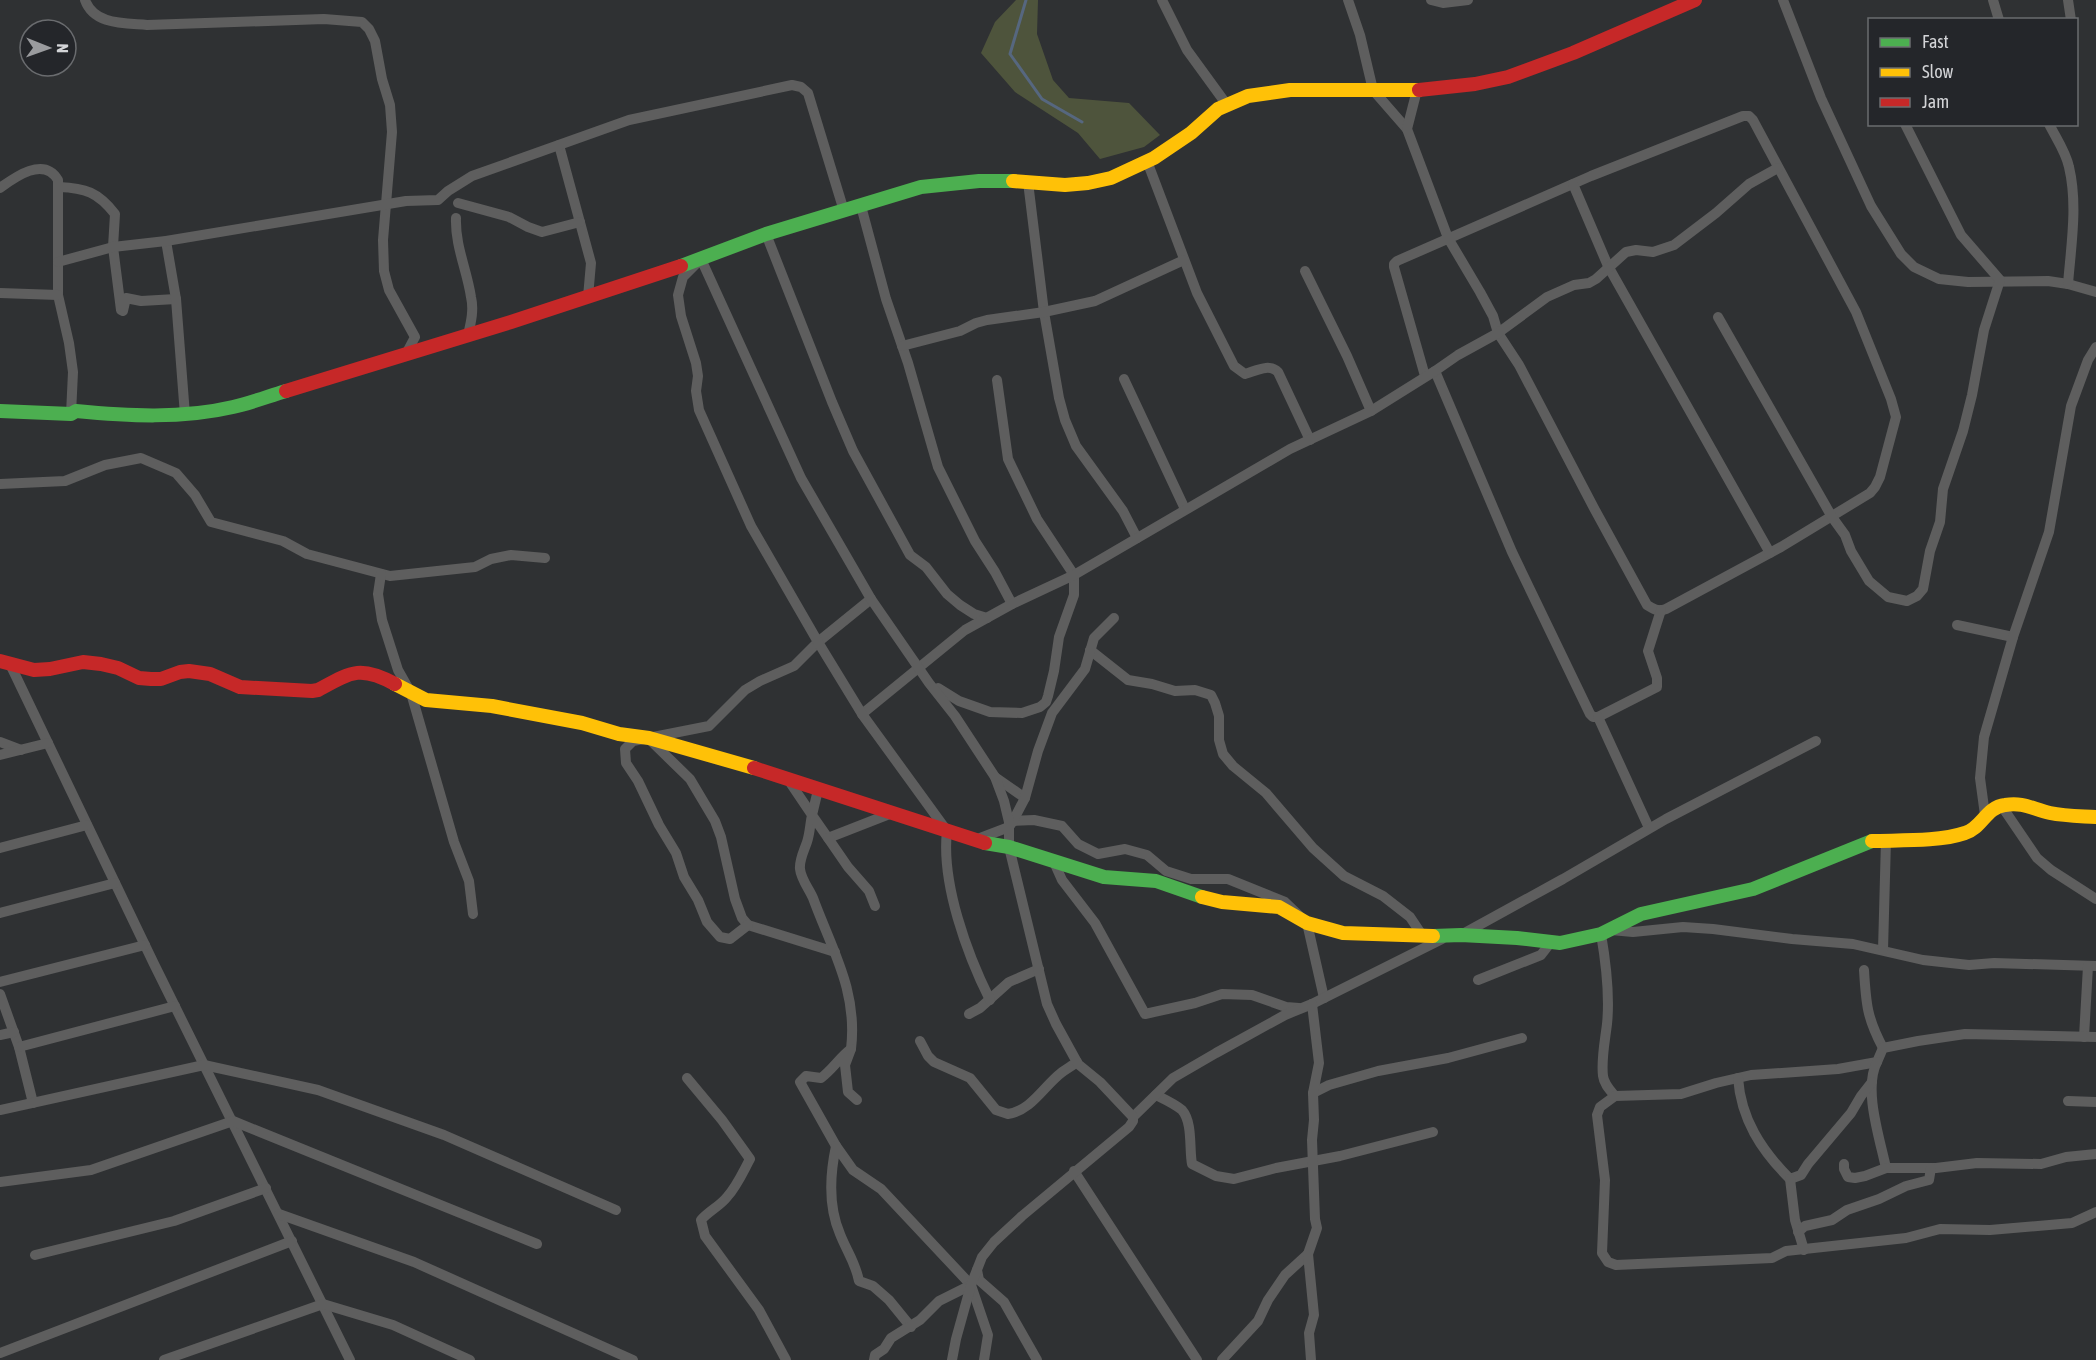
<svg xmlns="http://www.w3.org/2000/svg" width="2096" height="1360" font-family="'Asap Condensed',sans-serif">
	<style>
		.green { fill: #4e543c }
		.lines { fill: none; stroke-linecap: round; stroke-linejoin: round }
		.stream { stroke: #56677f; stroke-width: 3 }
		.street { stroke: #5e5e5e; stroke-width: 10 }
		.fast { stroke: #4caf50; stroke-width: 14 }
		.slow { stroke: #ffc107; stroke-width: 14 }
		.jam { stroke: #c62828; stroke-width: 14 }
	</style>
	<rect width="100%" height="100%" fill="#2f3133"/>
	<path class="green" d="M1016,0H1038L1037,34L1053,80L1069,98L1129,103L1160,135L1144,147L1100,159L1078,133L1015,92L981,53L995,22Z"/>
	<g class="lines">
		<path class="stream" d="M1026,0L1010,54L1042,99L1082,122"/>
		<g class="street">
			<path d="M85,0C94,25 124,23 147,25L324,19L362,22L369,29L375,41L382,79L390,105L392,132L383,240L384,271L389,290L415,337L406,354"/>
			<path d="M1162,0L1187,50L1227,105"/>
			<path d="M1348,0L1360,35L1373,90L1407,129"/>
			<path d="M1431,0L1443,3L1468,0"/>
			<path d="M1783,0L1821,98L1871,206L1901,254L1914,267L1939,279L1968,282L2048,281L2068,284L2096,292"/>
			<path d="M1993,0L1999,20"/>
			<path d="M2068,0L2071,20"/>
			<path d="M1417,90L1407,129L1448,238L1480,292L1493,316L1498,333L1519,365L1595,510L1647,605C1653,609 1658,612 1666,609L1781,547L1870,493L1875,487L1880,477L1896,417L1891,399L1856,312L1753,120L1749,116H1743L1591,176L1397,261L1394,264V267L1425,376"/>
			<path d="M2049,124C2056,138 2066,152 2069,167C2078,205 2071,246 2068,284"/>
			<path d="M559,145L591,263L588,297"/>
			<path d="M1147,161L1197,293L1234,366L1245,374C1256,371 1269,363 1278,372L1310,440"/>
			<path d="M1028,182L1044,312L1059,398L1065,420L1076,446L1123,511L1137,538"/>
			<path d="M1573,184L1608,266L1770,553"/>
			<path d="M59,187C85,188 98,192 115,214L113,247L121,310L123,311L126,298L141,301L176,299"/>
			<path d="M0,188C15,177 44,156 58,180V295L69,343L73,372L71,414"/>
			<path d="M458,203L509,217L528,227L542,232L580,222"/>
			<path d="M861,206L886,299L908,363L938,467L975,541L995,572L1012,604"/>
			<path d="M456,218C455,246 467,270 471,297C474,310 471,322 468,335"/>
			<path d="M766,234L832,402L853,451L910,555L926,567L947,594L960,605L974,614L987,618"/>
			<path d="M166,241L176,299L185,415"/>
			<path d="M58,262L113,247L166,241L406,201L438,200L448,191L472,176L629,120L792,85L801,87L808,93L844,211"/>
			<path d="M1305,271L1347,356L1371,411"/>
			<path d="M0,293L58,295"/>
			<path d="M1718,317L1832,517L1845,535L1851,551L1869,581L1888,597L1907,601L1917,596L1923,589L1930,551L1940,522L1943,489L1963,431L1972,395L1984,330L2000,280L1961,235L1905,124"/>
			<path d="M902,346L960,331L976,323L987,320L1044,312L1095,301L1184,260"/>
			<path d="M1435,371L1512,552L1590,714L1593,717H1598L1657,687V678L1648,651L1661,610"/>
			<path d="M1124,379L1185,509"/>
			<path d="M0,484L65,481L105,465L141,458L176,473L195,495L211,522L283,541L307,554L390,576L475,567L491,559L511,555L545,558"/>
			<path d="M381,574L378,594L382,620L398,670L411,693L454,842L469,881L473,914"/>
			<path d="M1957,625L2013,637"/>
			<path d="M1090,650L1128,680L1152,684L1175,691L1195,690L1211,695L1215,703L1219,716V740L1223,754L1233,766L1266,793L1313,848L1344,876L1383,896L1410,917L1422,935"/>
			<path d="M10,664L154,964L350,1360"/>
			<path d="M938,688L959,701L990,712L1022,713L1040,707L1046,702L1048,696L1054,671L1059,637L1074,595V575L1037,519L1008,459L997,380"/>
			<path d="M862,714L965,630L1012,604L1074,575L1290,449L1371,411L1435,371L1458,355L1498,333L1547,297L1574,285L1589,283L1596,279L1626,252L1636,250L1653,252L1674,245L1716,213L1749,184L1778,168"/>
			<path d="M1598,717L1649,828"/>
			<path d="M649,739L690,779L715,821L721,837L735,899L742,918L748,925L835,952"/>
			<path d="M0,742L21,750"/>
			<path d="M0,755L48,743"/>
			<path d="M995,777L1025,798"/>
			<path d="M787,778L812,815C810,824 810,833 807,842C804,851 799,860 800,869C801,879 809,889 813,898C832,950 858,991 851,1049"/>
			<path d="M818,790L812,815L828,838L892,813"/>
			<path d="M2001,805L2037,858L2051,870L2096,899"/>
			<path d="M1985,815L1980,778L1984,737L2013,637L2049,532L2071,406L2088,360L2096,347"/>
			<path d="M1013,821L1034,820L1062,826L1078,844L1098,854L1125,849L1147,855L1166,871L1191,879H1228L1285,902L1307,923L1324,998"/>
			<path d="M828,838L848,867L869,891L875,906"/>
			<path d="M975,840L1009,827L1013,821L1025,798L1038,751L1052,713L1085,669L1094,638L1114,618"/>
			<path d="M0,848L87,825"/>
			<path d="M1054,862L1062,880L1095,923L1145,1014L1195,1003L1222,994L1252,995L1286,1007L1299,1008"/>
			<path d="M0,913L115,883"/>
			<path d="M748,925L730,939L720,937L707,922L698,900L684,877L676,853L659,825L638,781L626,763L625,749L633,741L709,726L745,690L760,681L794,666L818,642L871,599"/>
			<path d="M1611,930L1633,932L1683,927L1713,929L1792,939L1853,944L1923,960L1969,965L1994,963L2096,966"/>
			<path d="M1601,934C1606,963 1610,995 1607,1024C1605,1041 1601,1059 1603,1076C1604,1084 1610,1090 1615,1096"/>
			<path d="M1461,935L1563,879L1666,819L1816,741"/>
			<path d="M1883,950L1886,840"/>
			<path d="M1864,970C1866,1004 1867,1018 1883,1048"/>
			<path d="M1478,980L1541,955L1551,942"/>
			<path d="M0,982L145,945"/>
			<path d="M0,994L19,1047L33,1103"/>
			<path d="M969,1014L980,1008L1009,982L1039,969"/>
			<path d="M0,1035L14,1032"/>
			<path d="M2084,1037L2088,966"/>
			<path d="M2096,1037L1965,1034L1918,1041L1883,1048L1877,1062L1838,1069L1751,1075L1716,1083L1681,1094L1615,1096L1600,1107L1597,1115L1605,1180L1602,1253L1608,1262L1616,1265L1772,1258L1786,1251L1906,1238L1940,1229L1990,1230L2072,1223L2096,1212"/>
			<path d="M920,1041L928,1056L934,1062L970,1078L996,1110L1008,1114C1031,1111 1044,1086 1061,1073C1066,1069 1072,1066 1077,1062"/>
			<path d="M19,1047L175,1006"/>
			<path d="M1877,1062C1863,1089 1880,1139 1886,1168H1936L1977,1163L2041,1164L2066,1157L2096,1154"/>
			<path d="M687,1078L722,1120L750,1159C743,1172 737,1186 727,1197C720,1206 709,1211 701,1220L705,1236L759,1310L786,1360"/>
			<path d="M1738,1078C1741,1119 1761,1150 1790,1179L1801,1175L1808,1164L1851,1113L1861,1096L1872,1082"/>
			<path d="M1313,1093L1329,1085L1378,1071L1448,1058L1522,1038"/>
			<path d="M1156,1095C1164,1099 1175,1104 1182,1110C1193,1123 1189,1148 1192,1164L1216,1176L1234,1179L1276,1168L1340,1156L1433,1132"/>
			<path d="M2068,1101L2096,1102"/>
			<path d="M0,1110L204,1065L318,1090L444,1135L616,1210"/>
			<path d="M1133,1117L1173,1078L1216,1053L1285,1015L1312,1004L1442,939"/>
			<path d="M836,1146L800,1082L806,1076L821,1078C833,1069 839,1058 851,1049L845,1065L848,1092L857,1100"/>
			<path d="M1844,1164V1169L1848,1177L1855,1178L1865,1176L1886,1168"/>
			<path d="M1074,1171L1197,1360"/>
			<path d="M1790,1179L1795,1220L1804,1250"/>
			<path d="M0,1182L91,1170L233,1121L537,1244"/>
			<path d="M279,1214L414,1262L633,1360"/>
			<path d="M1798,1232L1805,1226L1832,1220L1847,1210L1879,1199L1906,1186L1929,1180L1931,1168"/>
			<path d="M35,1255L174,1221L266,1188"/>
			<path d="M977,1270L979,1280L1004,1302L1037,1360"/>
			<path d="M911,1327L889,1300L873,1286L859,1281C855,1261 847,1252 840,1234C828,1206 830,1174 836,1146L853,1170L881,1189L971,1285L988,1335L984,1360"/>
			<path d="M0,1353L292,1241"/>
			<path d="M164,1360L323,1304L393,1325L470,1360"/>
			<path d="M874,1360L875,1355L884,1349L891,1338L920,1320L939,1301L971,1285"/>
			<path d="M952,1360L956,1339L971,1285L982,1257L994,1242L1022,1216L1129,1127L1133,1121V1117L1100,1082L1078,1064L1056,1024L1047,1004L1009,847V822L1004,801L995,777L955,716L929,683L871,599L801,478L701,259L683,277L678,295L681,316L696,363L698,376L696,391L699,410L751,526L818,642L862,714L947,831C941,883 967,954 990,1000"/>
			<path d="M1222,1360L1258,1321L1268,1300L1285,1275L1308,1254"/>
			<path d="M1311,1360L1309,1333L1314,1315L1308,1254L1317,1228L1315,1219L1312,1140L1314,1120L1313,1093L1319,1063L1312,1004"/>
		</g>
		<g class="fast">
			<path d="M681,266L766,234L921,187L979,181H1013"/>
			<path d="M0,411L71,414L76,411C128,416 182,419 233,407C251,403 269,396 286,391"/>
			<path d="M985,843L1009,847L1104,877L1156,881L1202,897"/>
			<path d="M1433,936L1461,935L1517,938L1560,943L1601,934L1641,914L1753,889L1872,841"/>
		</g>
		<g class="slow">
			<path d="M1013,181L1065,185L1088,183L1111,178L1154,158L1191,133L1218,109L1248,96L1290,90H1419"/>
			<path d="M395,684L426,700L492,706L582,723L619,734L649,738L754,768"/>
			<path d="M1872,841C1900,840 1938,842 1965,833C1982,828 1986,807 2005,805C2024,802 2032,809 2050,813C2065,816 2080,816 2096,817"/>
			<path d="M1202,897L1222,902L1279,907L1307,923L1343,933L1433,936"/>
		</g>
		<g class="jam">
			<path d="M1419,90L1475,84L1508,77L1573,53L1695,0"/>
			<path d="M286,391L511,322L681,266"/>
			<path d="M0,661L34,670L50,669L83,662L101,664L118,668L139,678L151,679H161L180,672L189,671L210,674L240,687L312,691L318,690C351,672 360,665 395,684"/>
			<path d="M754,768L985,843"/>
		</g>
	</g>
	<rect x="1868" y="18" width="210" height="108" fill="#24262a" stroke="#6a6c6f" stroke-width="1.5"/>
	<rect x="1880" y="38" width="30" height="9" fill="#4caf50" stroke="#6a6c6f" stroke-width="1.5"/>
	<text x="1922" y="48" font-size="18" fill="#d3d4d7">Fast</text>
	<rect x="1880" y="68" width="30" height="9" fill="#ffc107" stroke="#6a6c6f" stroke-width="1.5"/>
	<text x="1922" y="78" font-size="18" fill="#d3d4d7">Slow</text>
	<rect x="1880" y="98" width="30" height="9" fill="#c62828" stroke="#6a6c6f" stroke-width="1.5"/>
	<text x="1922" y="108" font-size="18" fill="#d3d4d7">Jam</text>
	<g transform="translate(48 48) rotate(91)"><circle r="28" fill="#24262a" stroke="#6a6c6f" stroke-width="1.5"/>
	<path d="M0-4.5L10 22L0 15L-10 22Z" fill="#9a9b9e"/>
	<text y="-9" font-size="16" font-weight="bold" text-anchor="middle" fill="#d3d4d7">N</text>
	</g>
</svg>
